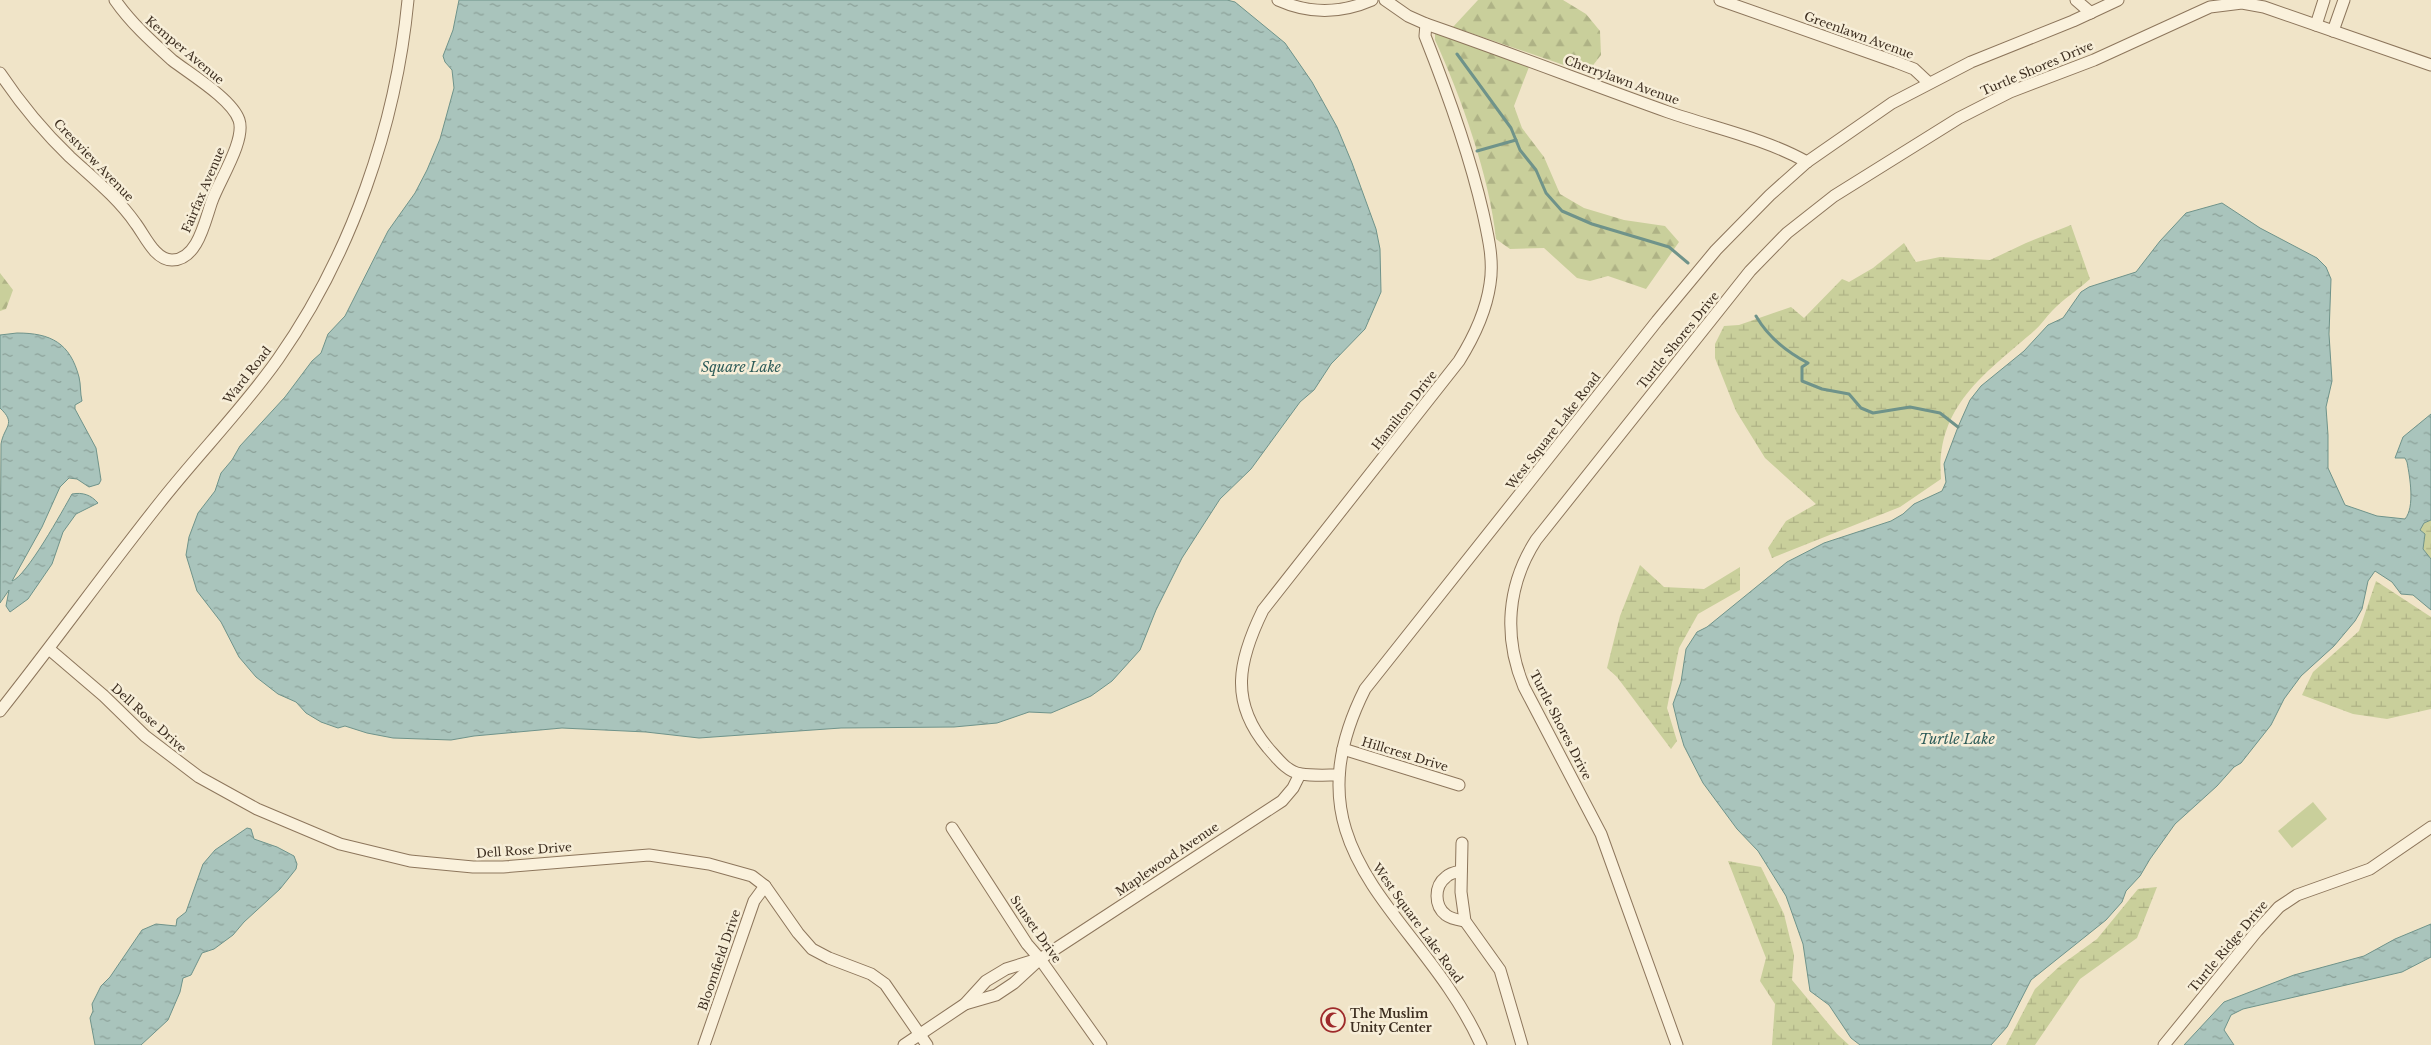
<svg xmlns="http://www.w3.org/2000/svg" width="2431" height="1045" font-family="'Libre Baskerville',serif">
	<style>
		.forest { fill: url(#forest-firs) }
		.wetland { fill: url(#wetland-marsh) }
		.park { fill: #c9cf9b }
		.water { fill: url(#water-ripples); stroke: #6f938a }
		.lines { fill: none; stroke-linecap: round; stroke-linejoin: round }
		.stream { stroke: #6f938a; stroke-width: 3 }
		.minor-casing { stroke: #8d765c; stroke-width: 13 }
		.minor { stroke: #faf1dc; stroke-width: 11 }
		.labels { text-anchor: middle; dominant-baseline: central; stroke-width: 5; stroke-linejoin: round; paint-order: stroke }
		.street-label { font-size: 12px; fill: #3d2e20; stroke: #f7eed8 }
		.poi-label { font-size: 12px; font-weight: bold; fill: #3d2e20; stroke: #f7eed8; text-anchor: start }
		.water-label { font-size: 14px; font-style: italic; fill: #2f5d5a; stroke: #f7eed8 }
	</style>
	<defs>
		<pattern id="forest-firs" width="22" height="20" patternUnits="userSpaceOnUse" patternTransform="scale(1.25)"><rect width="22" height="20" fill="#c9cf9b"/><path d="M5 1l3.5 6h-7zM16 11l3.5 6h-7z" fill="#aeb285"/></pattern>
		<pattern id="wetland-marsh" width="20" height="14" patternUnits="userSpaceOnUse" patternTransform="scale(1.25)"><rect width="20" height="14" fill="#c9cf9b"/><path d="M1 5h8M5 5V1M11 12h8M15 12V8" fill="none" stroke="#aeb285"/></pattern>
		<pattern id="water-ripples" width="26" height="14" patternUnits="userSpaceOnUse" patternTransform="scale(1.25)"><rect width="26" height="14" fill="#a9c4bc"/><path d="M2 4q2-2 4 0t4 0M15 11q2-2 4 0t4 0" fill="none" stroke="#8ba098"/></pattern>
	</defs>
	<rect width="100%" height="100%" fill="#f0e4c8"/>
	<g class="forest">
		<path d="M1478,0H1563L1586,14L1600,31L1601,55L1587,73L1453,27Z"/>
		<path d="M1440,32L1524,61L1529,67L1514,106L1522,128L1544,157L1560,194L1584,208L1624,220L1665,226L1679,242L1646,289L1608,276L1590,281L1577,278L1544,248L1510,249L1496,239C1490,178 1461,96 1435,40V34Z"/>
		<path d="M0,273L13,290L6,309L0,311Z"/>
	</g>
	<g class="wetland">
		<path d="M2071,225L2090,279C2078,290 2063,299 2052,311C2046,317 2041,325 2034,331C1986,373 1935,406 1941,479L1900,507L1772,558L1768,548L1786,521L1816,504L1765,458L1736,411L1715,358V344L1724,326L1739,325L1791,307L1804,318L1842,279L1849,282L1873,268L1904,243L1916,262L1940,257L1990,260L2026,243Z"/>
		<path d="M2431,520V559L2423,549L2424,533L2420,530L2424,523Z"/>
		<path d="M1640,565L1664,587L1704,589L1740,567V590L1698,614L1679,648L1667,708L1677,741L1671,749L1617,677L1607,668L1620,616Z"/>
		<path d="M2376,581L2431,617V709L2387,719L2353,714L2302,695L2313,672L2359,631Z"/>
		<path d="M1728,861L1761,867L1784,914L1794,955L1792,980L1837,1034L1849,1045H1772L1775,1004L1760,981L1766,958Z"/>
		<path d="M2157,887L2137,938L2080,979L2035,1045H2006L2035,989L2061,965L2097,939L2138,889Z"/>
	</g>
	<path class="park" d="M2313,802L2327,819L2292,848L2278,831Z"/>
	<g class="water">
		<path d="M459,0H1227L1235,2L1285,43L1312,82L1337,127L1352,163L1376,229L1380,249L1381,292L1365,329L1331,364L1314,390L1300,402L1251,469L1220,499L1182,558L1156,610L1140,650L1112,681L1091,696L1051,713L1029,712L997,723L954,727L841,728L699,738L646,732L562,728L474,736L451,740L393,738L367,733L345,726L338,728L321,722L306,713L296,702L278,694L256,677L239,657L221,622L197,591L186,555L189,537L198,513L215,491L221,473L232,460L240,446L285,397L312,361L321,353L328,334L345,316L388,231L415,193L427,170L440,139L454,88L452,70L445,62L443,56L453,30Z"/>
		<path d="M2222,203L2260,228L2317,258L2326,267L2331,279L2329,334L2332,381L2326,407L2328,435V468L2345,505L2377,516L2405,519C2415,507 2410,478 2407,462L2405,458H2395L2403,437L2431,414V520L2424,523L2420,530L2425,534L2423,549L2431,559V610L2413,595L2401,594L2392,582L2375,571L2368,581L2362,609L2355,621L2334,646L2301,676L2284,699L2271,725L2241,763L2234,767L2217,786L2175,824L2150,859L2140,876L2126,891L2122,902L2106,920L2031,980L2007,1027L1991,1045H1860L1851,1038L1829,1005L1810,991L1803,944L1786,896L1758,851L1737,829L1703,783L1684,746L1679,729L1673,704L1681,682L1686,649L1697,632L1707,627L1787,562L1824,543L1891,521L1903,514L1914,504L1942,491L1946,482L1944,464L1958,427L1970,400L1981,386L2024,351L2048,325L2063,318L2081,292L2089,287L2136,272L2160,241L2186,213Z"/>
		<path d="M17,333C51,333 70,343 79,377C81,385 80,393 82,401L75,405V409L96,448L101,480L99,484L89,487L77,479L69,478L60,487L42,527L12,581C26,577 63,510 72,494C83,492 91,495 98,503L76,514L63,532L52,564L28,599L10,612L6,606L9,590L0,603L1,444C4,426 17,424 0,408V335Z"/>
		<path d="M247,828L251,829L254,839L277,847L294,856L297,864L296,869L280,889L244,922L233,935L214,949L202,953L191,975L183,978L180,992L168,1020L141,1045H95L90,1018L93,1011L92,1004L101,986L110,977L142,930L156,924L176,926L177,919L186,912L203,864L215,850Z"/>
		<path d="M2431,924V957L2402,972L2243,1009L2231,1015L2224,1030L2234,1045H2184L2224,1002L2294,975L2364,956L2395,939Z"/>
	</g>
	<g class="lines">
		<g class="stream">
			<path d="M1457,54L1511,128L1520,150L1536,170L1546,193L1562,211L1592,224L1669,247L1688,263"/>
			<path d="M1477,151L1516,140"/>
			<path d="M1756,316C1768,337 1787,352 1808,363L1802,367V381L1822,389L1849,394L1861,408L1873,413L1910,407L1940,413L1958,427"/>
		</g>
		<g class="minor-casing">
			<g id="minor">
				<path d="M1278,0C1309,14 1340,14 1372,0"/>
				<path d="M1385,0L1408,16L1426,24C1507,52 1587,83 1668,112C1714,128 1764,138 1807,162"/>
				<path d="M1720,0L1896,62L1914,69L1929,83"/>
				<path d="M2076,0L2091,13"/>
				<path d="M2316,25L2324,0"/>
				<path d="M2333,31L2344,0"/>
				<path d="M0,73C20,103 44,132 70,157C93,178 118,198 136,224C145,236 155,260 172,260C198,260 205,220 212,201C219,181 246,140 239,120C232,99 190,74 172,60C151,41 131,23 115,0"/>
				<path d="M49,649L104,696L145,736L199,777L257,809L340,844L410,861L473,867H503L649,855L709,864L752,876L765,886L798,933L812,949L829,958L871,974L885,984L927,1045"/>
				<path d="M0,711C54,643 104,573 158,505C197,455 242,410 278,359C351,255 396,126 408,0"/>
				<path d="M1343,749L1459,785"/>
				<path d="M1339,775C1327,775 1313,776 1301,774C1287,772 1277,758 1268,748C1229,702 1238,661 1263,610L1459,361C1474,337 1486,312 1490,284C1494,260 1488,236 1483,213C1469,152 1448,94 1425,36L1426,24"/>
				<path d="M952,828L1027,944L1040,959L1101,1045"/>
				<path d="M1462,843L1461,892L1465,921L1500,970L1522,1045"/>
				<path d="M1461,871C1456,872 1450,873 1446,877C1434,886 1434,906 1446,915C1451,919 1459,920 1465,921"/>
				<path d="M965,1004L996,995L1014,983L1040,959L1282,801L1293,788L1300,774"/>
				<path d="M704,1045L754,901L765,886"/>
				<path d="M904,1045L965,1004L986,981L1006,969L1038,959"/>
				<path d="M1481,1045C1422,913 1281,856 1365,689L1657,321L1716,250L1770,195L1807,162L1892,103L1971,62L2073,21L2118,0"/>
				<path d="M1677,1045L1601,834L1524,687C1503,637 1507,585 1536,540L1750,271L1787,233L1834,196L1959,118L2010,92L2094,60L2210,7L2242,3L2264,7L2431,65"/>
				<path d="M2164,1045L2257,931L2279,907L2297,895L2370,869L2431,827"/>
			</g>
		</g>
		<use href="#minor" class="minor"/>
	</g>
	<defs>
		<g id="mosque-ring" transform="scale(1.25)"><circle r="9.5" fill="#f7eed8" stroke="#9e2a2b" stroke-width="1.5"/><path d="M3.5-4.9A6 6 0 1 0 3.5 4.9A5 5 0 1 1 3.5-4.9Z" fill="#9e2a2b"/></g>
	</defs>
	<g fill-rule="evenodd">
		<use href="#mosque-ring" x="1333" y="1020"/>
	</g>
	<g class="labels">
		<g class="street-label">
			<text transform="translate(1859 35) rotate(20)">Greenlawn Avenue</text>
			<text transform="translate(185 50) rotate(40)">Kemper Avenue</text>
			<text transform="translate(2037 68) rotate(-23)">Turtle Shores Drive</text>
			<text transform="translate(1622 80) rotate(20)">Cherrylawn Avenue</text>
			<text transform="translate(94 160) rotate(46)">Crestview Avenue</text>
			<text transform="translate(203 190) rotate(-67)">Fairfax Avenue</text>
			<text transform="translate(1678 340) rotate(-51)">Turtle Shores Drive</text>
			<text transform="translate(247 375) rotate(-52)">Ward Road</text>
			<text transform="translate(1404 410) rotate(-52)">Hamilton Drive</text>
			<text transform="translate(1553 431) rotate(-52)">West Square Lake Road</text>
			<text transform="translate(149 718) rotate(42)">Dell Rose Drive</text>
			<text transform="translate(1561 725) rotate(63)">Turtle Shores Drive</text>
			<text transform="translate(1405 754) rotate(17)">Hillcrest Drive</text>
			<text transform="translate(524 850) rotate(-4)">Dell Rose Drive</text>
			<text transform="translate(1167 859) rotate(-34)">Maplewood Avenue</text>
			<text transform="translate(1418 923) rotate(54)">West Square Lake Road</text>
			<text transform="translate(1036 929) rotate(55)">Sunset Drive</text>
			<text transform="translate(2228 946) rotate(-50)">Turtle Ridge Drive</text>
			<text transform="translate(719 960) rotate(-71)">Bloomfield Drive</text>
		</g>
		<g class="poi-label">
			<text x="1350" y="1013">The Muslim<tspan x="1350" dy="14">Unity Center</tspan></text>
		</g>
		<g class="water-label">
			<text x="741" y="367">Square Lake</text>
			<text x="1957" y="739">Turtle Lake</text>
		</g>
	</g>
</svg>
